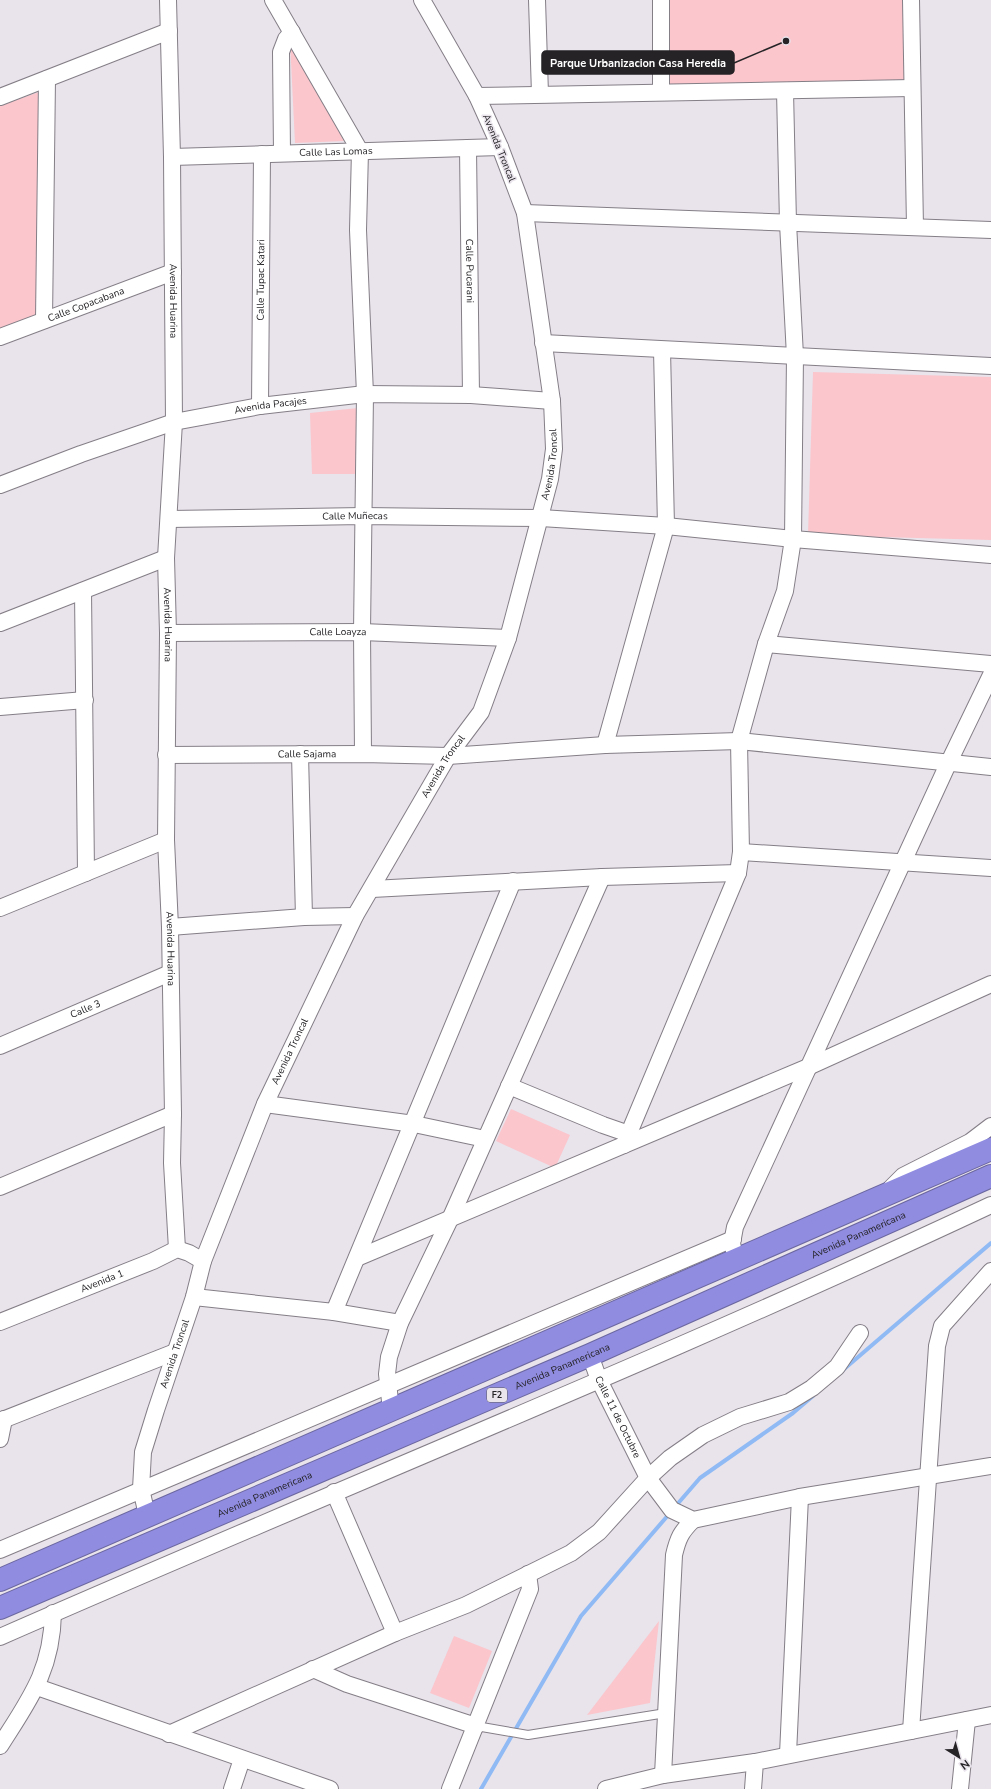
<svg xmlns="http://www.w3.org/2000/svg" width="991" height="1789" font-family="'Nunito Sans',sans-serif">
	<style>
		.green { fill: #fbc6cc }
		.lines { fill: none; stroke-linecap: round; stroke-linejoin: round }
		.stream { stroke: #8fbaf4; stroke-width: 4 }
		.lane-casing { stroke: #847e87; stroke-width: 10 }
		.street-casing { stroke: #847e87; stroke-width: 18 }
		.highway-casing { stroke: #6b679f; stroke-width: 24 }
		.lane { stroke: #fff; stroke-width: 8 }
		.street { stroke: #fff; stroke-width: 16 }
		.highway { stroke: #908ce0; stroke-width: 22 }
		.labels { text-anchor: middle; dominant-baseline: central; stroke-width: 3; stroke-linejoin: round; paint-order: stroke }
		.shield { fill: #e9e3ec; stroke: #605d61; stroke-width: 1 }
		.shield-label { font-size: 9px; font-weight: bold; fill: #252326 }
		.street-label { font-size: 10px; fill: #252326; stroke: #e9e3ec }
		.leader { fill: none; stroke: #252326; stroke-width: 1.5 }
		.callout-dot { fill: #252326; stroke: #e9e3ec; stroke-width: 1.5 }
		.callout { fill: #252326; stroke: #252326; stroke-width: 1.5 }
		.callout-label { font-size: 11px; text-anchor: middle; font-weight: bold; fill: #fff }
	</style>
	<rect width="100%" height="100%" fill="#e9e3ec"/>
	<g class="green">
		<path d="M666,0H905L906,81L667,87Z"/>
		<path d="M290,41L344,141L295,143Z"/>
		<path d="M39,92V316L0,330V106Z"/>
		<path d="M813,372L991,377V540L808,535Z"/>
		<path d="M358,408V474H312L310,413Z"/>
		<path d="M511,1109L570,1135L555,1168L496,1141Z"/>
		<path d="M659,1621L650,1703L587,1715Z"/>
		<path d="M454,1636L492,1651L469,1708L430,1693Z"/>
	</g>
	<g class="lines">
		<g class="stream">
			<path d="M843,1370L991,1243"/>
			<path d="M674,1508L700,1478L793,1413L813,1396"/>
			<path d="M481,1789L581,1616L670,1513"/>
		</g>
		<g class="lane-casing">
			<path id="lane" d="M476,1726L528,1735L666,1713"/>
		</g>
		<g class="street-casing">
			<g id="street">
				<path id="s1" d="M168,0L172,157L174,422L166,558L168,633L166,840L170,927L173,1114L172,1163L177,1249"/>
				<path d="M273,0L360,151L358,230L365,394L362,632L363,754"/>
				<path d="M537,0L540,94"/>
				<path d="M911,0L915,227"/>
				<path d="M661,92V0"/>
				<path d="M477,96L912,88"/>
				<path d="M0,97L169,31"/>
				<path id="s2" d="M468,148L471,395"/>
				<path d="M282,153L281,52L286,39L292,32"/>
				<path id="s3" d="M172,157L500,147"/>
				<path d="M525,213L991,230"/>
				<path d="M44,320L47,79"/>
				<path id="s4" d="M0,337L173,272"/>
				<path d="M543,343L991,366"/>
				<path id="s5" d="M260,406L262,154"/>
				<path id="s6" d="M0,485L81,454L174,422L260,406L365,394L471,395L552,401"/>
				<path id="s7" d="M169,519L363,516L541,518L666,526L793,539L991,555"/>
				<path d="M83,591L86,873"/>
				<path d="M0,623L166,558"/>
				<path id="s8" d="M168,633L362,632L508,638"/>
				<path d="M766,644L991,664"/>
				<path d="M0,707L85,700"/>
				<path d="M605,745L666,526L662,350"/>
				<path d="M300,754L304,917"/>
				<path id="s9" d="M166,755L363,754L448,756L605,745L739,741L991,767"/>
				<path d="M741,852L991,868"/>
				<path d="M372,889L602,877L738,873"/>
				<path d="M0,908L166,840"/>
				<path d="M170,927L304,917L355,916"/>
				<path id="s10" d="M0,1046L170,973"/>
				<path d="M509,1086L603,1125L629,1134"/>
				<path d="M265,1104L414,1124L485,1139"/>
				<path d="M624,1145L738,873L741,852L739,741L766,644L785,591L793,539L795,356L788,223L785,91"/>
				<path d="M0,1187L173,1114"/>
				<path d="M891,1188L903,1176L970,1142L991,1126"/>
				<path d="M733,1248L732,1243L735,1227L948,764L991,675"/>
				<path d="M357,1258L808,1067L991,984"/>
				<path d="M194,1297L334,1312L400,1323"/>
				<path d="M334,1312L513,881"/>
				<path id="s11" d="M0,1322L153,1261L177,1249L189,1253L203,1261"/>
				<path id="s12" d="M590,1355L599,1380L648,1478L672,1510L693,1520L800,1497L991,1466"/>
				<path d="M391,1410L387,1374L389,1357L400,1323L451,1217L602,877"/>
				<path d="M0,1421L175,1352"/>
				<path d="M0,1439L4,1419"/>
				<path d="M334,1492L395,1633"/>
				<path id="s13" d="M147,1515L141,1489L143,1452L156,1410L194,1297L203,1261L265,1104L355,916L448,756L481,712L508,638L550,479L554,449L552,401L525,213L500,147L477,96L422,0"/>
				<path d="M0,1550L733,1239"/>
				<path d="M0,1637C330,1492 665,1358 991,1205"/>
				<path d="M313,1669L347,1684L476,1726"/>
				<path d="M37,1687L330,1789"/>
				<path d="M911,1731L937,1346L942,1326L991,1271"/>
				<path d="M169,1734L395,1633L466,1605L571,1553L599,1532L648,1478L670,1458L703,1435L740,1417L789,1402L812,1388L837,1367L860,1333"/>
				<path d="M0,1746C29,1700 52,1671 53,1613"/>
				<path d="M788,1754L800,1497"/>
				<path d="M663,1775L674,1555C678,1538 681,1532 693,1520"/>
				<path d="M232,1789L242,1759"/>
				<path d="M450,1789L530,1589L528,1574"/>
				<path d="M606,1789L663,1775L755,1762"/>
				<path d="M753,1789L755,1762L991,1715"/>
				<path d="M960,1789L967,1720"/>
			</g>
		</g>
		<g class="highway-casing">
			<g id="highway">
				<path d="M0,1580L991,1149"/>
				<path id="s14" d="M0,1608L590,1355L991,1176"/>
			</g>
		</g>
		<use href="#lane" class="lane"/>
		<use href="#street" class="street"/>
		<use href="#highway" class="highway"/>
	</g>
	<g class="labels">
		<rect class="shield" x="487" y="1388" width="20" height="14" rx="3"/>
		<g class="shield-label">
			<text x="497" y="1395">F2</text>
		</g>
		<g class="street-label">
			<text transform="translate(499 148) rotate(68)">Avenida Troncal</text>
			<text stroke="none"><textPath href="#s3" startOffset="164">Calle Las Lomas</textPath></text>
			<text stroke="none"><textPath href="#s2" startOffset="123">Calle Pucarani</textPath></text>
			<text stroke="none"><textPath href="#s5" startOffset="126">Calle Tupac Katari</textPath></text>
			<text stroke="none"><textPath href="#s1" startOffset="301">Avenida Huarina</textPath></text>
			<text stroke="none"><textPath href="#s4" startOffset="92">Calle Copacabana</textPath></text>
			<text stroke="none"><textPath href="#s6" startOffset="283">Avenida Pacajes</textPath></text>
			<text stroke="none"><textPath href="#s13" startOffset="1139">Avenida Troncal</textPath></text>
			<text stroke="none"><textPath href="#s7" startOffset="186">Calle Muñecas</textPath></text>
			<text stroke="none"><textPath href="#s1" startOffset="625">Avenida Huarina</textPath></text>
			<text stroke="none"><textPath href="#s8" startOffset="170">Calle Loayza</textPath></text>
			<text stroke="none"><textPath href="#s9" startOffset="141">Calle Sajama</textPath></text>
			<text stroke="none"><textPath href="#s13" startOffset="815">Avenida Troncal</textPath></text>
			<text stroke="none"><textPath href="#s1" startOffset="949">Avenida Huarina</textPath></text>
			<text stroke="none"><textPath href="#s10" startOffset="93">Calle 3</textPath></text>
			<text stroke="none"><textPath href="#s13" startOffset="491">Avenida Troncal</textPath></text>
			<text stroke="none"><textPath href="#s14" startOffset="936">Avenida Panamericana</textPath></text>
			<text stroke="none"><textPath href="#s11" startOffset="110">Avenida 1</textPath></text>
			<text stroke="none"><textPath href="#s13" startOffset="167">Avenida Troncal</textPath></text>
			<text stroke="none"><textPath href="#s14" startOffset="612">Avenida Panamericana</textPath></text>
			<text stroke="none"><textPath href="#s12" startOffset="68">Calle 11 de Octubre</textPath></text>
			<text stroke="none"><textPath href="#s14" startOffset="288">Avenida Panamericana</textPath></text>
		</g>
	</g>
	<path class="leader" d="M786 41L734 63"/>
	<circle class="callout-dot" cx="786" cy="41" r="4"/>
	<rect class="callout" x="542" y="51" width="192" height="23" rx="4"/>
	<g class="callout-label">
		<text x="638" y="67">Parque Urbanizacion Casa Heredia</text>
	</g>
	<g transform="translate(959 1757) rotate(143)" stroke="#e9e3ec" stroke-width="3" paint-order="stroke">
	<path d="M0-3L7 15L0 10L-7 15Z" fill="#252326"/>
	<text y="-6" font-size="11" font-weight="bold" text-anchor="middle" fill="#252326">N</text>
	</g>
</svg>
